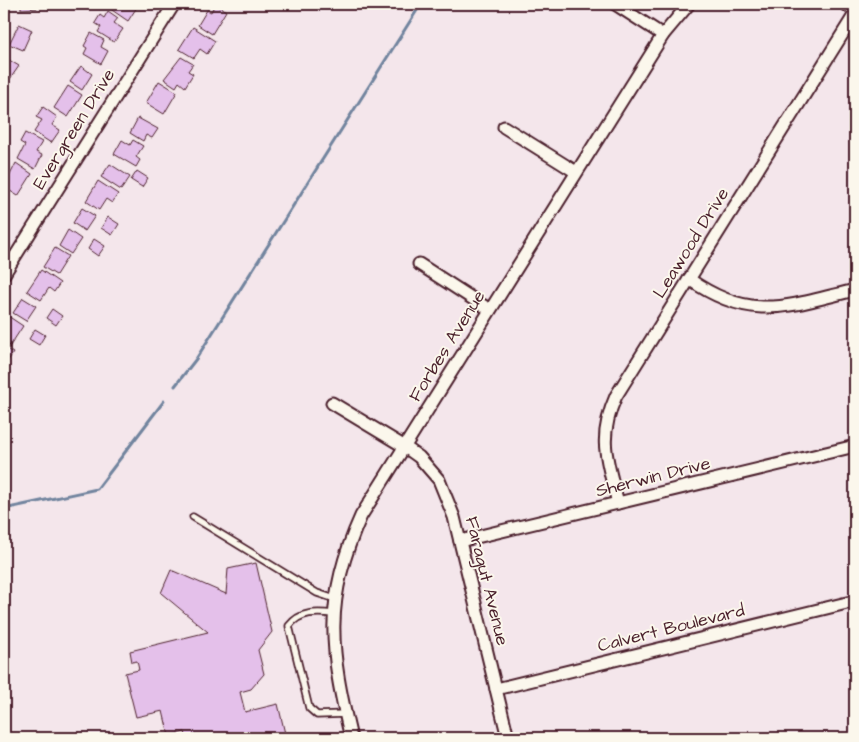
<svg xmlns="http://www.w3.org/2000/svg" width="859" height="742" font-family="'Architects Daughter',sans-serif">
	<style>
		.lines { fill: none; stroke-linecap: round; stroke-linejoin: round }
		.stream { stroke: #71849e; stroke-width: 3 }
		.building { fill: #e4c0ea; stroke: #4a1f2b }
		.service-casing { stroke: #4a1f2b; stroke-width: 9 }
		.minor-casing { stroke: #4a1f2b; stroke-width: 15 }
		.service { stroke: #fbf7ec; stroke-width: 5.5 }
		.minor { stroke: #fbf7ec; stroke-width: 11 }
		.labels { text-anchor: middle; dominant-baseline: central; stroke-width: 4; stroke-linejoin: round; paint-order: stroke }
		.street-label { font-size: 18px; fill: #4a1f2b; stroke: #fbf7ec }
	</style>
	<rect width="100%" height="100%" fill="#f4e6eb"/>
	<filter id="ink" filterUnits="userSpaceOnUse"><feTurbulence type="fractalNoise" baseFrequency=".02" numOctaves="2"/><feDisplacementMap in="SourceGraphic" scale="10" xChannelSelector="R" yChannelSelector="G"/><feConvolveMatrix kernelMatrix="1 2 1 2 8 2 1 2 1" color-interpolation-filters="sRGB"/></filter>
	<g filter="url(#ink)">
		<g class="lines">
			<g class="stream">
				<path d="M175,386L196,359L421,4"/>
				<path d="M4,509L97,489L164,401"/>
			</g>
		</g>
		<g class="building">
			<path d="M21,4H37V8L21,9Z"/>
			<path d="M112,4H132L137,7L128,21L109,8Z"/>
			<path d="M215,4L226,11L212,34L198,25L207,10L211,12Z"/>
			<path d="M108,11L118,18L114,23L123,29L114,42L98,32L101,27L95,23L100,15L104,18Z"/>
			<path d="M19,24L32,30L23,50L9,44Z"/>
			<path d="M193,27L215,41L207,54L200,49L194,58L179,49Z"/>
			<path d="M91,33L104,40L101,47L108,51L101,64L84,54L87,48L84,46Z"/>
			<path d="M4,57L19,66L10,79L4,75Z"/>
			<path d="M181,57L193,64L188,71L193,74L185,87L179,82L176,87L164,79Z"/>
			<path d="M81,66L92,74L82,90L70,82Z"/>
			<path d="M159,81L177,92L164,114L146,103Z"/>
			<path d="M68,86L82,95L68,117L54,108Z"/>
			<path d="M43,107L57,117L52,125L60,130L51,143L34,132L42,120L36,117Z"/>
			<path d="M138,118L158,129L152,138L146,135L143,141L130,133Z"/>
			<path d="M25,133L42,142L36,152L42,155L35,169L18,159L25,145L20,142Z"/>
			<path d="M122,140L130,145L133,140L143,146L136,157L140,160L136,167L114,154Z"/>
			<path d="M16,163L32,174L18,196L4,187Z"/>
			<path d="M110,164L130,177L121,190L101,177Z"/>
			<path d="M137,171L148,178L142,187L131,180Z"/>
			<path d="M98,181L118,194L112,203L106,199L99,210L86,201Z"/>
			<path d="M82,208L95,216L85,231L73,223Z"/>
			<path d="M108,217L119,224L112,235L101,228Z"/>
			<path d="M68,230L81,239L71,254L59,246Z"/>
			<path d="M94,239L105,246L98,256L88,249Z"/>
			<path d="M55,248L68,256L56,275L43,267Z"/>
			<path d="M41,270L60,283L54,292L49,288L41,300L27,291Z"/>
			<path d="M23,298L36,306L26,321L13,313Z"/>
			<path d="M52,309L62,316L56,325L46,318Z"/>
			<path d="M8,316L23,326L10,346L4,342V322Z"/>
			<path d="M35,329L45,335L39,345L29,339Z"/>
			<path d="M4,347L13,353L4,367Z"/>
			<path d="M256,563L272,632L258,650L264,674L251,689L240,692L245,712L278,704L286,738H187L185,732L169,736L163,711L136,717L125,673L139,670L137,661L132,662L130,651L208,632L161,593L171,570L226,594L228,569Z"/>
		</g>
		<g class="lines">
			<g class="service-casing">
				<g id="service">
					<path d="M193,517L317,593L335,599"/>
					<path d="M334,614C317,612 300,611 289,626L309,708L317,715L346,714"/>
				</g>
			</g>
			<g class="minor-casing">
				<g id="minor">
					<path d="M615,4L663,35"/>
					<path d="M845,4L855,9"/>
					<path d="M504,127L576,172"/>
					<path d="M419,264L490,310"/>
					<path d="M4,274L174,4"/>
					<path d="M689,279C751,323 788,306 855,290"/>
					<path d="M332,403L405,447L419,457L439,480L454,517L508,738"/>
					<path d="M618,503C607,460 597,439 616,396L855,14"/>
					<path d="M460,541L855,446"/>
					<path d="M496,689L855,601"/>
					<path d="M351,738C330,651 323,600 361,516L663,35L689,4"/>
				</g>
			</g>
			<use href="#service" class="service"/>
			<use href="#minor" class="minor"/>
		</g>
	</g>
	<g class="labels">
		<g class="street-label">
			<text transform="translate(74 129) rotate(-58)">Evergreen Drive</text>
			<text transform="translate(691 243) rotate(-58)">Leawood Drive</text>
			<text transform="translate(447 346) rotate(-58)">Forbes Avenue</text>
			<text transform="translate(653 477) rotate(-14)">Sherwin Drive</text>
			<text transform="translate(487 581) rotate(76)">Faragut Avenue</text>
			<text transform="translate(671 628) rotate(-14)">Calvert Boulevard</text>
		</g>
	</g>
	<rect width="859" height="742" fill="none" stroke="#fbf7ec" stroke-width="20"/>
	<rect x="10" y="10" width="839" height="722" fill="none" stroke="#4a1f2b" stroke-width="2" filter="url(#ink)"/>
</svg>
